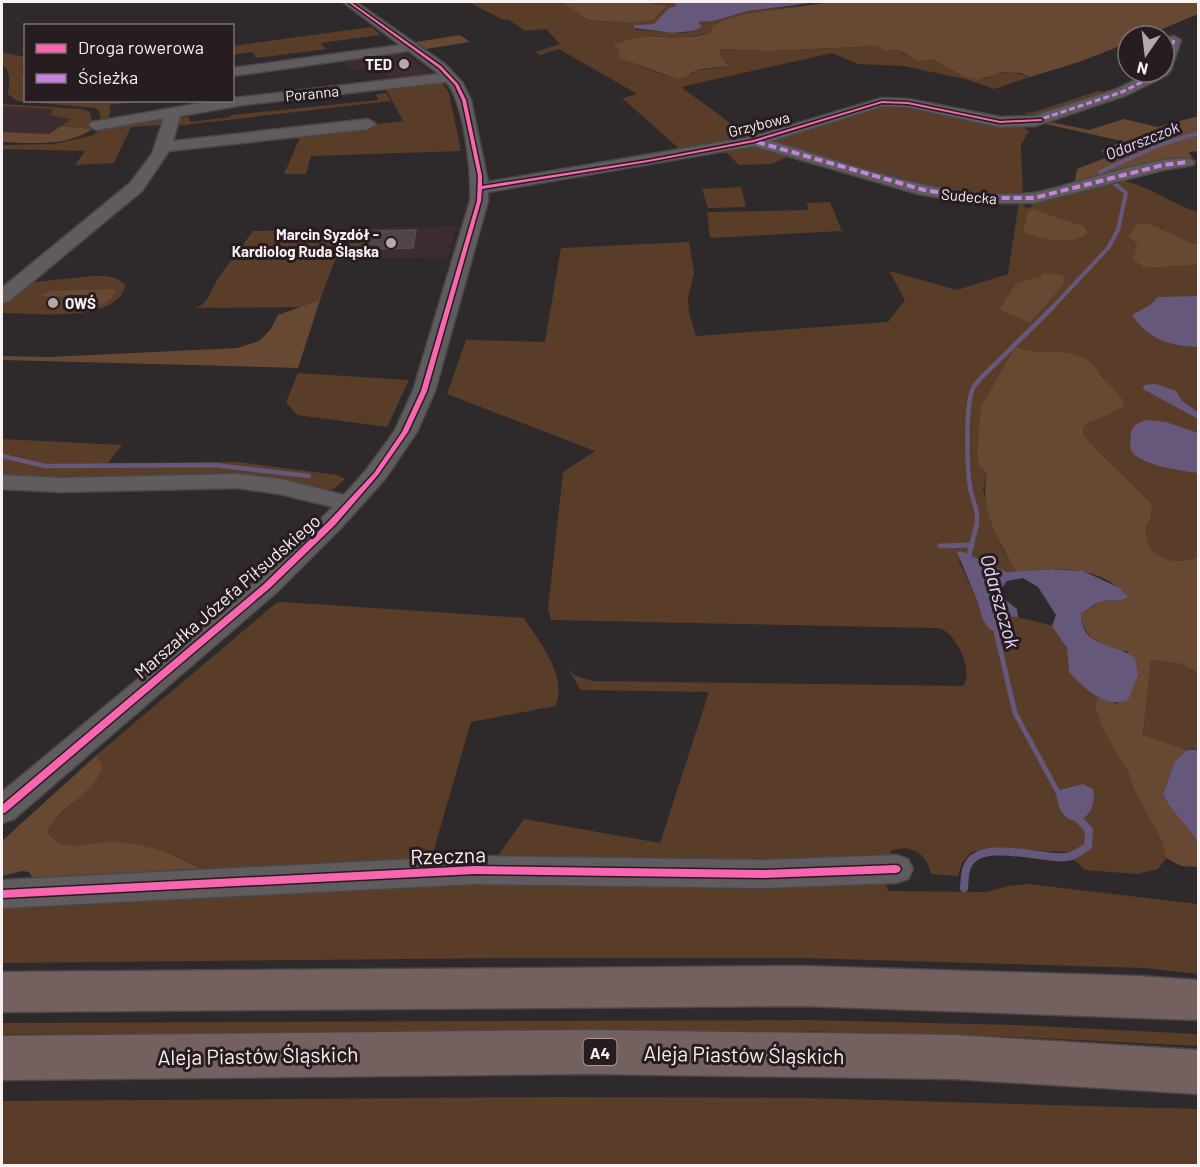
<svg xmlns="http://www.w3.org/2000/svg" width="1200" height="1167" font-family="Barlow,sans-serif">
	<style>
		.built { fill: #3d2c31 }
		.green { fill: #593d28 }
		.forest { fill: #664833 }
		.water { fill: #65587a }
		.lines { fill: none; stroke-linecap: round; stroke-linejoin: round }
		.stream-far4 { stroke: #65587a; stroke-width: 3 }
		.stream-far3 { stroke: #65587a; stroke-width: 4 }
		.stream-far2 { stroke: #65587a; stroke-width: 4.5 }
		.stream-far1 { stroke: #65587a; stroke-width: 5 }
		.stream { stroke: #65587a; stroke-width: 8 }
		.building { fill: #4e454b; stroke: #534e50; stroke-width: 1.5 }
		.minor-casing { stroke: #4b4648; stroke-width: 3 }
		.highway-casing { stroke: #4b4648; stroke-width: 3 }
		.minor { fill: #605b5c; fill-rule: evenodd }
		.highway { fill: #73605f; fill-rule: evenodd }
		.quiet-far1 { stroke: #c483df; stroke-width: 3; stroke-dasharray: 6 3; stroke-linecap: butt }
		.quiet { stroke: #c483df; stroke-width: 4; stroke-dasharray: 8 4; stroke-linecap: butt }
		.cycleway-casing { stroke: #271c1f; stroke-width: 3 }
		.cycleway { fill: #f766af; fill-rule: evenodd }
		.poi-dot { fill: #b2aaac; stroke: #271c1f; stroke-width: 2 }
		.labels { text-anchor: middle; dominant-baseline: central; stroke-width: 6; stroke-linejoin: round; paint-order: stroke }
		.far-poi-label { font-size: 15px; font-weight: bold; fill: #f9f0f2; stroke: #271c1f; text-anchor: end }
		.far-street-label { font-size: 15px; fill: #f9f0f2; stroke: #271c1f }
		.far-water-label { font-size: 16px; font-style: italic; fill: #e4d8fe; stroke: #271c1f }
		.shield { fill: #271c1f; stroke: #bab0b3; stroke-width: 1.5 }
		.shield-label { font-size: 16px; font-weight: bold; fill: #f9f0f2 }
		.street-label { font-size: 18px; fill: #f9f0f2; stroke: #271c1f }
		.water-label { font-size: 20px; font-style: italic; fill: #e4d8fe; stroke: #271c1f }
		.near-street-label { font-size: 21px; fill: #f9f0f2; stroke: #271c1f }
	</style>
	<rect width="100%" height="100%" fill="#2e292a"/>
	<g class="built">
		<path d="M401,50L435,76L400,81L386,76L372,67L351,71L341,59Z"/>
		<path d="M2,106L53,109L50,115L72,119L49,134L2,132Z"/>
		<path d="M457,226L452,241L449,242L447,247L451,248L448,257L360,259L368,228Z"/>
	</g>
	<g class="green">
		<path d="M469,2H561L588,20L630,23L658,16L668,6C650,0 626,8 607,2H667L674,3L676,6L654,24L635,25L634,28L637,30L684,33L701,27L697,22L713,21L748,11L827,2L769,10L716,23L713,32L683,38L646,37L619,51L620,58C637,63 682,89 696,70L720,68L729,64L722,58L719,49L770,51L876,46L891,51L898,50C905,56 922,61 930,59L963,76L985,79L995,74L1012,72L1030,77L994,89L965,79L903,66L858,64L832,53L681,87L752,139L683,152L622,98L637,94L559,49L540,55L535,52L560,44L546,29L525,31L509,20H503Z"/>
		<path d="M371,27L381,35L320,43L326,49L257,58L252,52L233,55V46Z"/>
		<path d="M2,52L25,57L22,74H25L26,100L142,101L109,105L111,111L107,121L101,122L99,111L95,108L17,101L8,94C9,82 12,73 2,64Z"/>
		<path d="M441,81L449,93L461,151L311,156L306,174H284L302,133L403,121L385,87Z"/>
		<path d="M1098,91L1106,93L1034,118L1008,120L898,99L909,98L1018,119L1029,115L1024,113L1034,112Z"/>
		<path d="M386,93L391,101L175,126L178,118L189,117L190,122L231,117V115L378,100L376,94Z"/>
		<path d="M2,104L81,109L90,112L93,127L92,129L61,126L71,119L50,115L53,109L2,106Z"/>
		<path d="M892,104L1021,126L1029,131L1021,145L1023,196L946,192L773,144L770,140L854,113Z"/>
		<path d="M163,118V125L131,127L114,163L75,165L85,151L2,149V145L54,144L91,136L106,126Z"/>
		<path d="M753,145L789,156L772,164L739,165L724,150Z"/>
		<path d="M1120,180C1148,185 1171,204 1198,212V244L1174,236L1160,227L1137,243L1136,251L1145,268L1198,265V556C1184,565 1160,562 1150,547C1147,543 1146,534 1145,528L1151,518L1152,504L1091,444L1083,432L1085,425L1100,416L1117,411L1111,387L1101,374L1064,352H1039L1015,347L983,490L1001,546L1016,572H1007L961,551L959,561L978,603L982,618L1001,624L999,616L1018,617L1053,626L1067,648L1069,672L1098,697L1095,706L1128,772L1134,790L1163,843L1166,858L1158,869L1137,874L1085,870L1065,852L990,848L972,852L962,863L958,876L931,874C927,854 911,843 891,851L888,863L494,861L524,819L660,843L709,692L581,690L568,669L574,675L592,681L963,686C974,671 958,640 945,631C941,628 936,628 931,628L551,620L548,609L563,472L595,451L447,394L466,340L545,342L561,248L689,242L694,272L688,298L689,313L696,336L888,322L905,300L889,271L957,290L1008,274L1019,201H1022L1024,207L1030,208L1034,200Z"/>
		<path d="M741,187L746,207L708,208L702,189Z"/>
		<path d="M830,202L842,231L710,238L707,213L709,212L807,210L809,208L806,205L808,203Z"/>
		<path d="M368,228L360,259L335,260L320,300L301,307L194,308L202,305L208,298L218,278L253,231Z"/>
		<path d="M92,276C103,276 117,275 125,285C119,324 31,313 2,313V303L22,286L34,282Z"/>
		<path d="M298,373L409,380L387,427L297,415L286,402Z"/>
		<path d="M2,439L122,445L108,463L239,462L337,475L345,479L332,490L228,475L60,480L2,476Z"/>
		<path d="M283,602L524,618C539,642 569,677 555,706L471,722L432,856L224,878C199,869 177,853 151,848C137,845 120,841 106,843C81,845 65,853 47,832L51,823L92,785L101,772L97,758L100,752L276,603Z"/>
		<path d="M1151,660L1182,664L1198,673V749L1187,750L1143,736Z"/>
		<path d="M884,877L888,891L987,892L1008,886L1028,884L1198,904V974L1145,968L803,958H512L2,963V900L553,880Z"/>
		<path d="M804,1020L1016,1025L1198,1034V1046L1019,1037L806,1031L2,1034V1023Z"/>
		<path d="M559,1097L805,1098L1198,1109V1165H2V1101Z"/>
	</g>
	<g class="forest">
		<path d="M561,2L651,3L668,6L653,20L630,23L588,20Z"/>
		<path d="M827,2H1198V14L1146,36H1128V43L1079,62L1030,77L1020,73L1004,72L978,80L963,76L931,59L920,61L898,50L886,51L876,46L770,51L719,49L722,58L729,65C720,69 702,67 695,71C688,75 687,78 678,79L619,58V51L613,45C623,41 635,38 646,37C669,37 690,40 712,32L711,28C729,10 800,9 827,2Z"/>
		<path d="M460,35L470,42L426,49L416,42Z"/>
		<path d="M1198,116V151L1189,152L1192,158L1171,161L1074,185L1077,169L1110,156L1101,151L1122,141L1041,123L1046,121L1089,130L1124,119L1158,127Z"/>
		<path d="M61,126L92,129C69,147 29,143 2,142V132L49,134Z"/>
		<path d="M1033,209L1085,227L1087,234C1068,247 1043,238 1023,232L1028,212Z"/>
		<path d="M1146,223C1165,228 1179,240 1198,244V265L1146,268L1133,260L1137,243L1128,237L1137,224Z"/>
		<path d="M1043,273L1063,275L1064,284L1030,323L999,309L1017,283L1040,277Z"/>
		<path d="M112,289L116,292C107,308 83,312 66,308L74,303V298L70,297L41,296L50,291Z"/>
		<path d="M320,300L298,368L2,360V356L49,357L237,348L259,341L270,330L278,315Z"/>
		<path d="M1015,347L1039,352H1064L1086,358L1123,400V406C1113,415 1097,418 1085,425L1083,432L1091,444L1152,504L1151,518L1145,528C1146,534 1147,543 1150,547C1161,562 1184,565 1198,556V673L1182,664L1151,660L1143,735L1187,750L1175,761L1163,794C1171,812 1192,822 1198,842C1200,849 1198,859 1198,867L1181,866L1166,858L1163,843L1134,790L1128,772L1102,727L1095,706L1098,697L1118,704L1128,652C1106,647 1082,640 1081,614L1101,601L1123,600L1127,597C1101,564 1053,567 1016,572C999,541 979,509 987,473L979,465L977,453L981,407Z"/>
		<path d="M100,752L97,758L103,764C97,794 59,805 47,832C66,854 82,844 107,842C121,841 139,845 153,848C174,853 190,864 209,872L38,886L29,872L22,871L2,876V841Z"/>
	</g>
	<g class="water">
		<path d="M667,2H817L748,11L713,21L698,22L702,27L692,31L673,33L634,28V25L654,24L669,8L676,6L674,3Z"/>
		<path d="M1198,296V347C1170,346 1148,339 1132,315L1150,305L1158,297Z"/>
		<path d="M1156,384L1176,391L1182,401L1198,412V419L1143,389L1144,385Z"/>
		<path d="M1146,420L1166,422L1198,433V473C1183,471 1138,465 1131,450C1130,446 1130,440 1131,436C1131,425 1137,423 1146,420Z"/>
		<path d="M961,551L1007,572L1052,569L1083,571L1120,588L1128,597C1120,603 1112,599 1103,601C1095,603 1088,609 1081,614C1082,649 1115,642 1135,658L1138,675L1128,700C1105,709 1084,688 1069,672L1067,648L1052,626L1056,615L1038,587L1023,578L1007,581L1001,589L1004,599L1017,609L1018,617L1000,616L1001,631L997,632L989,629L982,618L978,603L957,552Z"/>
		<path d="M1187,750H1198V842C1187,824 1171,812 1163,794L1175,761Z"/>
		<path d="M1083,784L1093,789C1100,822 1060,839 1056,791Z"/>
	</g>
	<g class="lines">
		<path class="stream-far4" d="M1187,136L1198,134"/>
		<g class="stream-far3">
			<path d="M1103,177L1100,173L1102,171L1162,144L1196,134"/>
			<path d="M1052,308L1108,248L1118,230L1126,193L1115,184"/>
		</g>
		<g class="stream-far2">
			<path d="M2,456L45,466L214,465L309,476"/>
			<path d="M976,528C980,513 973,503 970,487C967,468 965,406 973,388C975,384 979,380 982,377L1053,307"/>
		</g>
		<g class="stream-far1">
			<path d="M940,546L972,545"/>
			<path d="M972,562L969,555L976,527"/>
			<path d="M995,627L1015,713L1060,796"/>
		</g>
		<path class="stream" d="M964,888C965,880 964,872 968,865C981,838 1044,860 1067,857C1075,856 1082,850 1088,846L1089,830L1075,815"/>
	</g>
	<path class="building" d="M416,230L413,248L368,249L372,231Z"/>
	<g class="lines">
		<g class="minor-casing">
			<g id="minor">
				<path d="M343,2H356L445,64L462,82L471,100L488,182L751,137L882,98L908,99L1000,117L1034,116L1117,89L1151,72H1164V50L1169,37L1174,36L1181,40L1171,70L1167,75L1127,95L1035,126L1000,127L908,107L883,106L771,141C855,165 944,202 1033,193C1058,190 1183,146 1195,162L1193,165L1163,170L1034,203H973L918,194L754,146L488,192V201L435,391L417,432L385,479L341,528L277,592L14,819L2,823V792L257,580L333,507L280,494L237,488L61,492L2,489V475L61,478L237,474L280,479L344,495L367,469L394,432L413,391L470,201C472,174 464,101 446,82L243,105L180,116L173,141L368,119L376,124L368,129L169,151L142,191L9,301L2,303V288L130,183L152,154L164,118L97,130L92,128L89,125L92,122L219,100H232V98L243,97L439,74L409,51L232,76V68L400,45Z"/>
				<path d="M896,855L908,859L913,869L908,879L896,883L764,888L475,884L2,908V880L475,856L764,860Z"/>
			</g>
		</g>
		<g class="highway-casing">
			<g id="highway">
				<path d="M803,966L1138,976L1198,980V1020L803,1006L2,1012V972Z"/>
				<path d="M592,1030L953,1035L1198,1050V1094L953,1079L592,1074L2,1080V1036Z"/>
			</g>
		</g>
		<use href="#minor" class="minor"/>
		<use href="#highway" class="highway"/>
		<g class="quiet-far1">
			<path d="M1164,70L1174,40"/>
			<path d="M1035,121L1122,92L1162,72"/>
		</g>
		<path class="quiet" d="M757,142L924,190L973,198H1034L1163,165L1187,162"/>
		<g class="cycleway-casing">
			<g id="cycleway">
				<path d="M348,2H351L441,66L458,84L466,100L482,176V186L648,160L753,140L882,101L908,102L1000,121L1041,119L1043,120L1041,121L1000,123L908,104L882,103L754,142L648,162L482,189L481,201L427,391L408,432L378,475L335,525L270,588L5,813H2V805L264,584L329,521L374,473L402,432L421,391L477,201L478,176L462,100L455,85L439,68Z"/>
				<path d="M896,865L899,866L901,869L899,872L896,873L764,878L475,874L2,898V890L475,866L764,870Z"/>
			</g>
		</g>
		<use href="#cycleway" class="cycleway"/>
	</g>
	<g class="poi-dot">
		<circle cx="404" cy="64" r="6"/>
		<circle cx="391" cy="243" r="6"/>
		<circle cx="53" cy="303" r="6"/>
	</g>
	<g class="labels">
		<g class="far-poi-label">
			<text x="392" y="64">TED</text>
			<text x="379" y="234">Marcin Syzdół -<tspan x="379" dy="17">Kardiolog Ruda Śląska</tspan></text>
			<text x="65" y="303" text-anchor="start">OWŚ</text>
		</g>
		<g class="far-street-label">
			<text transform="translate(312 93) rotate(-6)">Poranna</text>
			<text transform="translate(759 124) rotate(-14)">Grzybowa</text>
			<text transform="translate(969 196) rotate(5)">Sudecka</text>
		</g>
		<g class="far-water-label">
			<text transform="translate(1142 140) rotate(-22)">Odarszczok</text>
		</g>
		<rect class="shield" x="583.5" y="1039" width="33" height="26" rx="4.5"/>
		<g class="shield-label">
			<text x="600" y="1052">A4</text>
		</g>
		<g class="street-label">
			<text transform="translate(227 596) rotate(-41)">Marszałka Józefa Piłsudskiego</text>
		</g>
		<g class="water-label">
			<text transform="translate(1001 601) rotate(74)">Odarszczok</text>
		</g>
		<g class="near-street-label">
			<text transform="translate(448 855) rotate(-2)">Rzeczna</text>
			<text transform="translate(744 1054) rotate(1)">Aleja Piastów Śląskich</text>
			<text transform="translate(258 1055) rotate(-1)">Aleja Piastów Śląskich</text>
		</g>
	</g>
	<rect width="1200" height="1167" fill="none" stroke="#f9f0f2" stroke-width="6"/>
	<rect x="24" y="24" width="210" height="78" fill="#271c1f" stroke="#7b7173" stroke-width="1.5"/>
	<rect x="36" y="44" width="30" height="9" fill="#f766af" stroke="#7b7173" stroke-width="1.5"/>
	<text x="78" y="54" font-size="18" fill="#f9f0f2">Droga rowerowa</text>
	<rect x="36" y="74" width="30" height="9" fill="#c483df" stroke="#7b7173" stroke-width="1.5"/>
	<text x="78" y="84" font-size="18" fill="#f9f0f2">Ścieżka</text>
	<g transform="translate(1146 54) rotate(194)"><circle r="28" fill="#271c1f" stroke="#7b7173" stroke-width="1.5"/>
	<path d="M0-4.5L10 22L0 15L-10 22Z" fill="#b2aaac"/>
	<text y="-9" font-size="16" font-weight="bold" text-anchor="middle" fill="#f9f0f2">N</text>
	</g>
</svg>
